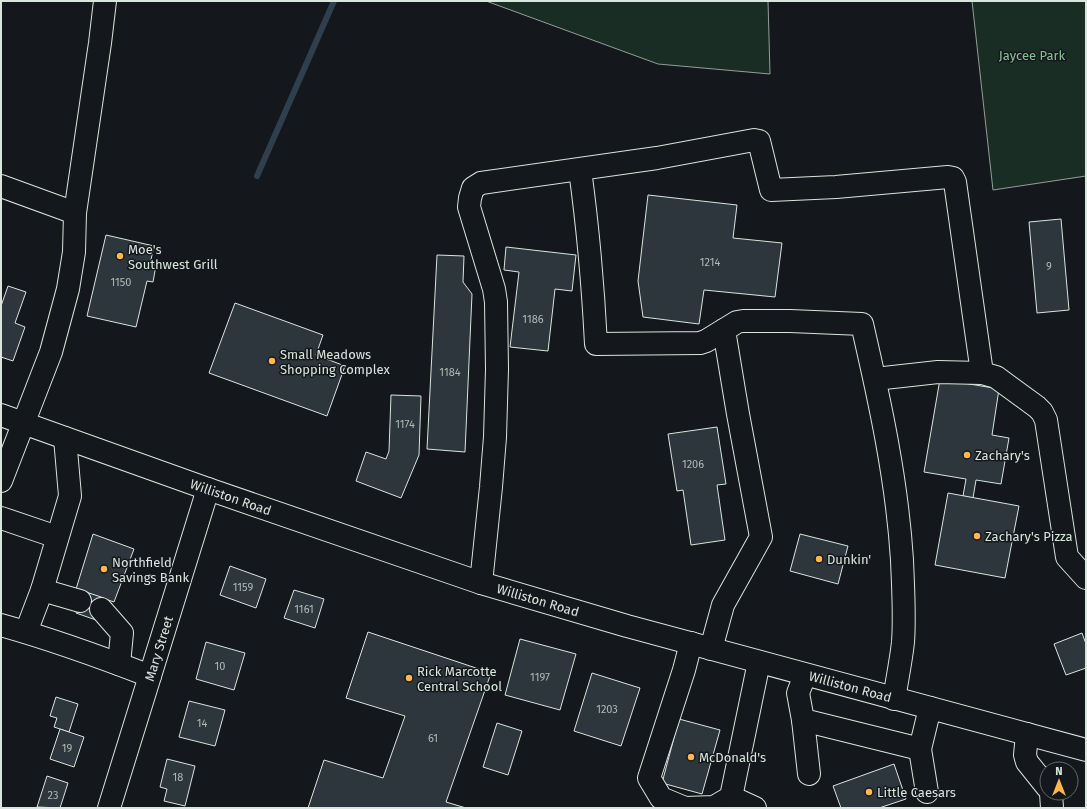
<svg xmlns="http://www.w3.org/2000/svg" width="1087" height="809" font-family="'Fira Sans',sans-serif">
	<style>
		.green { fill: #1a2d24; stroke: #939e99 }
		.lines { fill: none; stroke-linecap: round; stroke-linejoin: round }
		.stream { stroke: #2f3f4d; stroke-width: 6 }
		.building { fill: #2c363c; stroke: #d8e6dc }
		.minor-casing { stroke: #d8e6dc; stroke-width: 24 }
		.major-casing { stroke: #d8e6dc; stroke-width: 24 }
		.minor { stroke: #14181c; stroke-width: 22 }
		.major { stroke: #14181c; stroke-width: 22 }
		.poi-dot { fill: #ffb74d; stroke: #14181c; stroke-width: 1.5 }
		.labels { text-anchor: middle; dominant-baseline: central; stroke-width: 3; stroke-linejoin: round; paint-order: stroke }
		.number-label { font-size: 11px; fill: #adbab4 }
		.park-label { font-size: 13px; fill: #8ac095; stroke: #14181c }
		.poi-label { font-size: 13px; fill: #d8e6dc; stroke: #14181c; text-anchor: start }
		.street-label { font-size: 13px; fill: #d8e6dc; stroke: #14181c }
	</style>
	<rect width="100%" height="100%" fill="#14181c"/>
	<g class="green">
		<path d="M486,1H768L770,74L658,64Z"/>
		<path d="M972,1H1086V176L993,190Z"/>
	</g>
	<g class="lines">
		<path class="stream" d="M257,176L334,1"/>
	</g>
	<g class="building">
		<path d="M648,195L737,205L733,238L782,243L775,297L704,290L699,324L643,317L638,281Z"/>
		<path d="M1061,219L1069,310L1037,313L1029,222Z"/>
		<path d="M106,235L154,246L150,264L156,265L153,282L147,281L136,327L87,316Z"/>
		<path d="M506,247L576,255L572,291L555,289L548,351L510,347L519,272L504,270Z"/>
		<path d="M437,255L464,256L463,282L472,294L465,452L427,449Z"/>
		<path d="M8,286L26,292L15,323L25,327L13,361L1,357V306Z"/>
		<path d="M235,303L323,335L316,355L345,366L327,416L209,373Z"/>
		<path d="M940,379L999,389L992,435L1009,438L1001,484L976,480L973,498L963,496L966,479L924,472Z"/>
		<path d="M391,395L421,396L419,455L401,498L356,481L366,452L386,459L389,451Z"/>
		<path d="M717,427L726,484L717,485L725,540L691,545L683,490L677,491L668,434Z"/>
		<path d="M948,493L1019,506L1005,578L935,565Z"/>
		<path d="M93,534L134,549L114,602L76,589Z"/>
		<path d="M800,534L848,546L838,584L790,571Z"/>
		<path d="M230,566L266,579L256,608L220,595Z"/>
		<path d="M294,590L324,599L315,628L284,618Z"/>
		<path d="M83,591L104,598L96,620L76,613Z"/>
		<path d="M368,632L491,673L446,802L466,808H308L324,760L383,778L405,716L346,698Z"/>
		<path d="M1082,633L1086,644V668L1066,675L1054,644Z"/>
		<path d="M520,639L576,654L560,710L505,695Z"/>
		<path d="M206,642L245,653L234,690L196,679Z"/>
		<path d="M592,673L640,688L621,746L574,731Z"/>
		<path d="M56,697L78,704L69,732L54,727L57,718L50,716Z"/>
		<path d="M189,701L225,710L215,746L179,737Z"/>
		<path d="M679,719L720,730L702,794L662,783Z"/>
		<path d="M497,723L522,731L508,775L483,767Z"/>
		<path d="M60,729L84,737L74,767L50,759Z"/>
		<path d="M167,759L195,766L185,806L164,801L167,789L160,787Z"/>
		<path d="M894,764L906,799L879,808H841L833,786Z"/>
		<path d="M47,776L68,783L60,808L37,807Z"/>
	</g>
	<g class="lines">
		<g class="minor-casing">
			<g id="minor">
				<path d="M580,170C588,228 593,286 596,344L700,343L706,341L737,322L743,321H790L862,324C880,402 897,480 902,560C903,587 905,615 903,642C901,661 897,680 894,699"/>
				<path d="M1,186L75,213"/>
				<path d="M875,379L938,372L982,373L996,377L1037,407L1042,412L1046,420L1067,557L1086,578"/>
				<path d="M1,481L51,352L68,289L74,252L75,213L100,43L105,1"/>
				<path d="M1,518L57,537"/>
				<path d="M481,583L491,487L495,437L497,369L496,302L494,289L469,207L470,198L473,188L481,183L657,158L754,140L759,141L760,145L771,190L836,187L948,177L953,178L955,182L982,373"/>
				<path d="M42,590L80,601"/>
				<path d="M101,609L122,633L119,664"/>
				<path d="M1,625C51,639 101,657 150,676"/>
				<path d="M26,632L42,590L70,496L65,438"/>
				<path d="M691,643L684,670L649,778L661,798L685,808L714,807L731,797L759,662"/>
				<path d="M711,649L723,605L761,537L738,414L724,330"/>
				<path d="M805,675L798,693L803,720L920,749L930,708"/>
				<path d="M803,720L809,774"/>
				<path d="M1027,734L1025,755L1027,762L1047,787"/>
				<path d="M920,749L927,792"/>
				<path d="M1051,793L1052,808"/>
				<path d="M731,797L755,808"/>
				<path id="s1" d="M109,808L208,489"/>
			</g>
		</g>
		<g class="major-casing">
			<g id="major">
				<path id="s2" d="M1,415L208,489L481,583L627,626L1086,750"/>
			</g>
		</g>
		<use href="#minor" class="minor"/>
		<use href="#major" class="major"/>
	</g>
	<g class="poi-dot">
		<circle cx="120" cy="256" r="4"/>
		<circle cx="272" cy="361" r="4"/>
		<circle cx="967" cy="455" r="4"/>
		<circle cx="977" cy="536" r="4"/>
		<circle cx="819" cy="559" r="4"/>
		<circle cx="104" cy="569" r="4"/>
		<circle cx="409" cy="678" r="4"/>
		<circle cx="691" cy="757" r="4"/>
		<circle cx="869" cy="792" r="4"/>
	</g>
	<g class="labels">
		<g class="number-label">
			<text x="710" y="262">1214</text>
			<text x="1049" y="266">9</text>
			<text x="121" y="282">1150</text>
			<text x="533" y="319">1186</text>
			<text x="450" y="372">1184</text>
			<text x="405" y="424">1174</text>
			<text x="693" y="464">1206</text>
			<text x="243" y="587">1159</text>
			<text x="304" y="609">1161</text>
			<text x="220" y="666">10</text>
			<text x="540" y="677">1197</text>
			<text x="607" y="709">1203</text>
			<text x="202" y="723">14</text>
			<text x="433" y="738">61</text>
			<text x="67" y="748">19</text>
			<text x="178" y="777">18</text>
			<text x="53" y="795">23</text>
		</g>
		<g class="park-label">
			<text x="1032" y="55">Jaycee Park</text>
		</g>
		<g class="poi-label">
			<text x="128" y="249">Moe's<tspan x="128" dy="15">Southwest Grill</tspan></text>
			<text x="280" y="354">Small Meadows<tspan x="280" dy="15">Shopping Complex</tspan></text>
			<text x="975" y="455">Zachary's</text>
			<text x="985" y="536">Zachary's Pizza</text>
			<text x="827" y="559">Dunkin'</text>
			<text x="112" y="562">Northfield<tspan x="112" dy="15">Savings Bank</tspan></text>
			<text x="417" y="671">Rick Marcotte<tspan x="417" dy="15">Central School</tspan></text>
			<text x="699" y="757">McDonald's</text>
			<text x="877" y="792">Little Caesars</text>
		</g>
		<g class="street-label">
			<text stroke="none"><textPath href="#s2" startOffset="244">Williston Road</textPath></text>
			<text stroke="none"><textPath href="#s2" startOffset="568">Williston Road</textPath></text>
			<text stroke="none"><textPath href="#s1" startOffset="167">Mary Street</textPath></text>
			<text stroke="none"><textPath href="#s2" startOffset="892">Williston Road</textPath></text>
		</g>
	</g>
	<rect width="1087" height="809" fill="none" stroke="#d8e6dc" stroke-width="4"/>
	<g transform="translate(1059 781)"><circle r="19" fill="#14181c" stroke="#626a69"/>
	<path d="M0-3L7 15L0 10L-7 15Z" fill="#ffb74d"/>
	<text y="-6" font-size="11" font-weight="bold" text-anchor="middle" fill="#d8e6dc">N</text>
	</g>
</svg>
